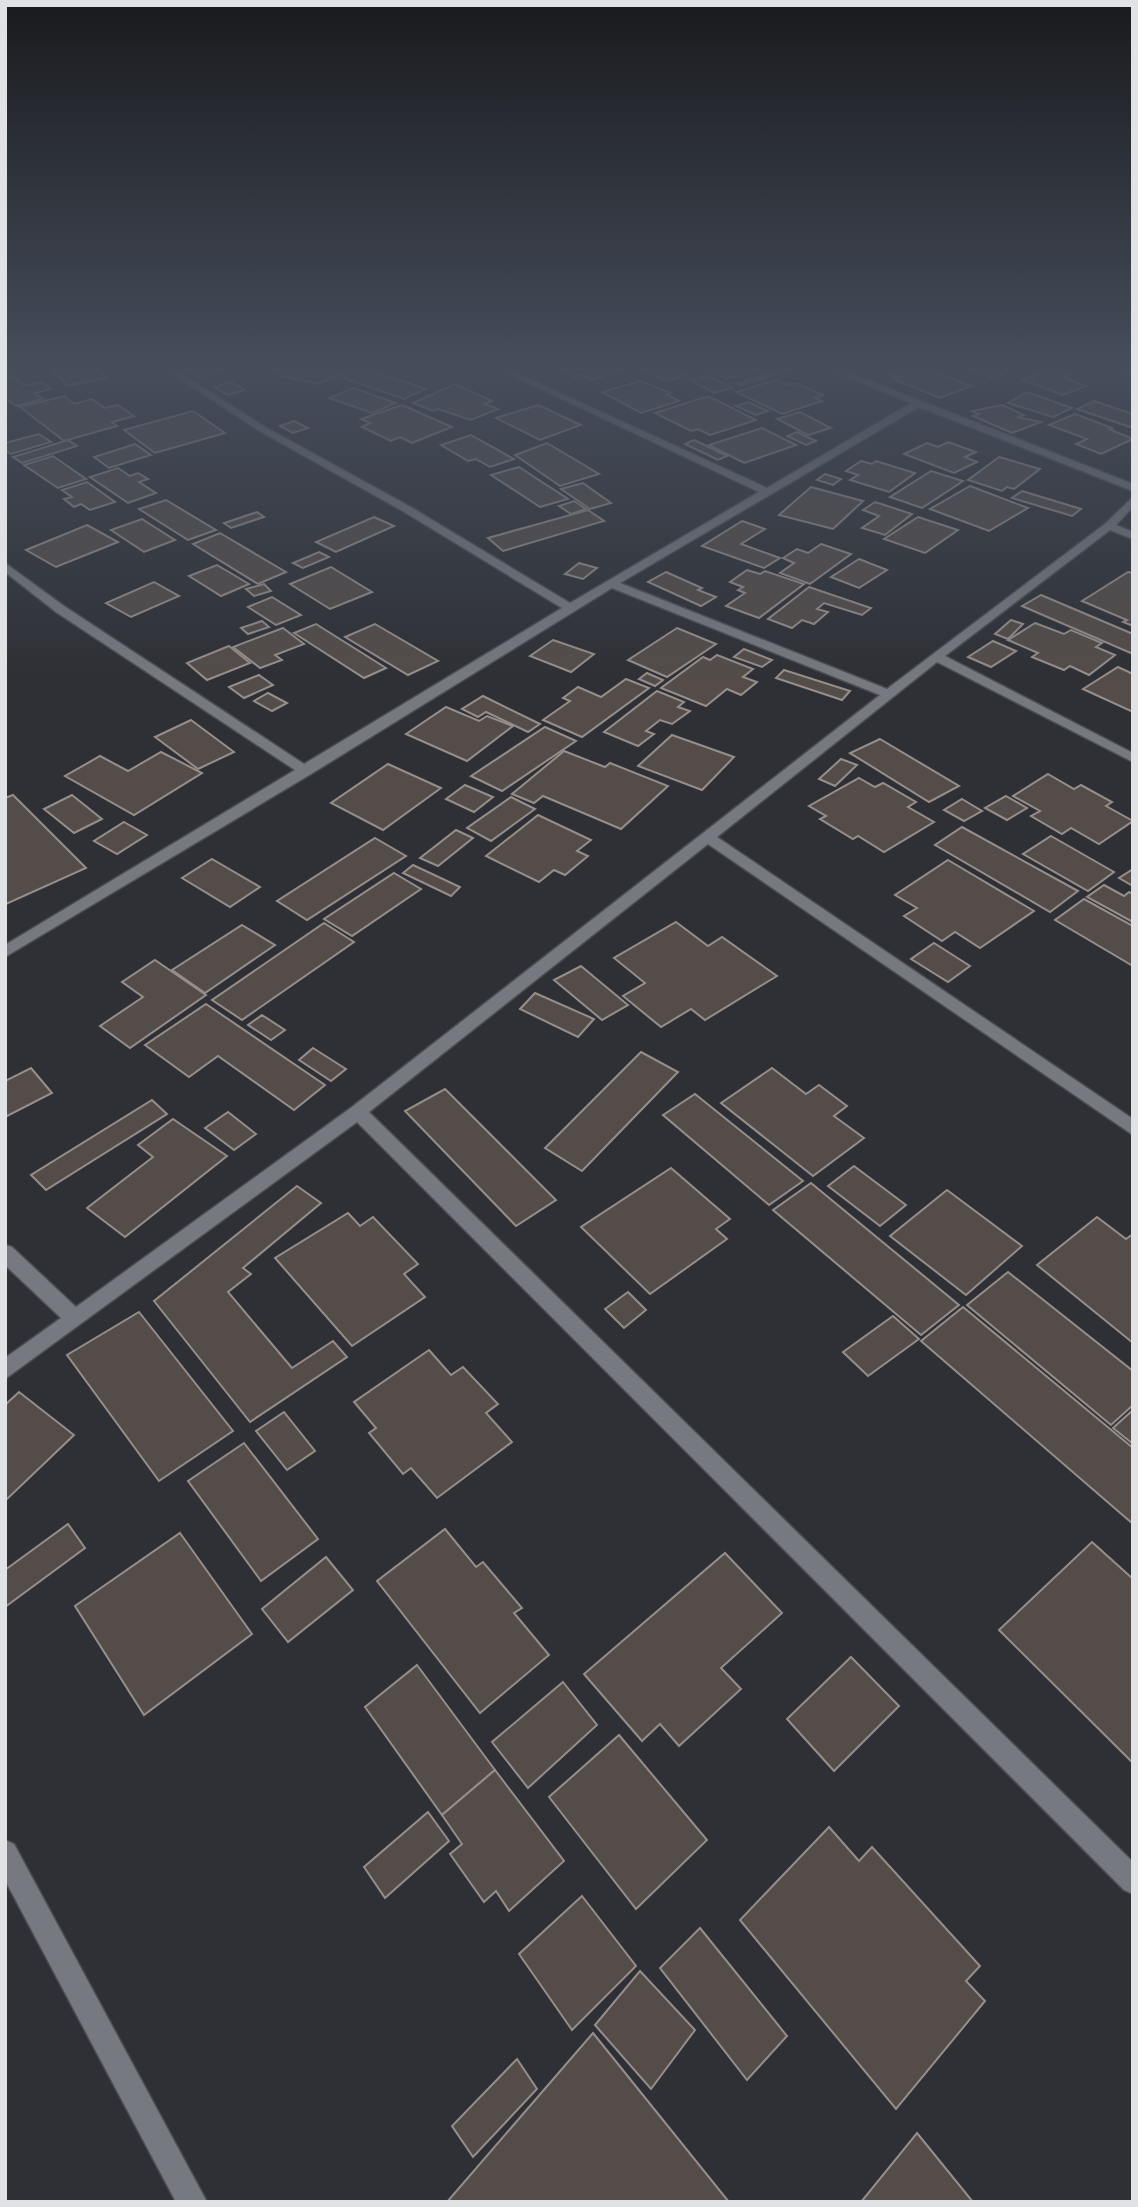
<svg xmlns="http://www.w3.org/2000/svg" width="1138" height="2207" font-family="'Alegreya Sans',sans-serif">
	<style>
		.building { fill: #534c49; stroke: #968e8b; stroke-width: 2 }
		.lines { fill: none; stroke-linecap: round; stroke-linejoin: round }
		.minor-casing { stroke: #4b4d51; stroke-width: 3 }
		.minor { fill: #777980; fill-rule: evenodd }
	</style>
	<rect width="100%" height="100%" fill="#2e3035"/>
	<g class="building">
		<path d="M53,369H98L106,378L67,386Z"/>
		<path d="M186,369H227L200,377Z"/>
		<path d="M275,369H310L334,377L317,384L281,376L288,373Z"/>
		<path d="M321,369H359L338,376Z"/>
		<path d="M365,369L426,389L404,399L343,378Z"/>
		<path d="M558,369H627L592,380L581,375L574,377Z"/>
		<path d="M651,369H671L685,376L665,381L644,370Z"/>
		<path d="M705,369H762L726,379Z"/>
		<path d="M901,369L929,370L971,386L940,398L893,379L897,377L888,374Z"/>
		<path d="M966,369H1005L1010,370L994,378Z"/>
		<path d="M1053,369L1070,375L1064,378L1086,386L1063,395L1023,380Z"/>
		<path d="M10,375L25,386L42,382L51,389L35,393L43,399L16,406L5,398V376Z"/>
		<path d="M708,375L732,388L714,393L690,380Z"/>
		<path d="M776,380L788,385L796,383L823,395L815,398L822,401L782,414L736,392Z"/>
		<path d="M640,381L671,393L667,395L679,401L641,413L602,392Z"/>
		<path d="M231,382L245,390L228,395L214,387Z"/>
		<path d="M455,384L492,401L485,404L498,409L471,420L438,409L433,411L413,403Z"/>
		<path d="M353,388L396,403L372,413L329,398Z"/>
		<path d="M1027,392L1072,408L1053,417L1008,403Z"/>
		<path d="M64,396L74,404L92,399L105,408L118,405L134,416L112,422L117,426L64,441L20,407Z"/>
		<path d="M708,396L756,420L710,435L698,429L691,431L655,413Z"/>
		<path d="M1094,401L1133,414V428L1077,409Z"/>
		<path d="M748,402L768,411L756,415L736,406Z"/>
		<path d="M402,405L452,427L412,443L400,437L391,441L362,427L370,423L361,419Z"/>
		<path d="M538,405L581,425L540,440L496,418Z"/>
		<path d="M1002,405L1024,415L1017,417L1041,422L1012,433L973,416L979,414L972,411Z"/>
		<path d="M193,411L225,433L155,453L124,430Z"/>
		<path d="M800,412L831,428L808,435L777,419Z"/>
		<path d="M1075,414L1112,428L1109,429L1133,439L1101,454L1076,444L1087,439L1049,425Z"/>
		<path d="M294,421L308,428L293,433L280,426Z"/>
		<path d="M762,428L796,445L744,463L709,445Z"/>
		<path d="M797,432L816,441L806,445L787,436Z"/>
		<path d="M39,434L51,442L11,454L5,450V443Z"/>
		<path d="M471,435L514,459L490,467L476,459L468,461L441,445Z"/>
		<path d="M68,440L77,446L22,463L13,457Z"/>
		<path d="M694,440L727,456L718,460L685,444Z"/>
		<path d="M948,442L976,452L965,457L977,462L954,473L904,454L927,443L938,447Z"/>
		<path d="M547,443L599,474L560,486L515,455Z"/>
		<path d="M135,444L151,455L109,468L94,457Z"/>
		<path d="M53,456L86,479L58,488L24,465Z"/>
		<path d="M999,457L1040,469L1014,489L1007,487L1002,491L968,480Z"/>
		<path d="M861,461L872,464L876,461L915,473L889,492L850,480L858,475L846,471Z"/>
		<path d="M519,467L568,499L540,507L491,475Z"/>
		<path d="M118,468L130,476L138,473L148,479L139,482L156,493L128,503L90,477Z"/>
		<path d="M931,471L963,481L922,508L890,497Z"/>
		<path d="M825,474L841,479L833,485L817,480Z"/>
		<path d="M87,482L115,502L90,510L81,504L74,507L64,499L72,497L62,490Z"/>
		<path d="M583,483L611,503L590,509L561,489Z"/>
		<path d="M970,486L1028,508L989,531L930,509Z"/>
		<path d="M811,487L863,501L833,529L779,515Z"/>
		<path d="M1022,491L1081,509L1072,516L1012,498Z"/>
		<path d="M166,500L216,530L188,540L139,509Z"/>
		<path d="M574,501L586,509L571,514L559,506Z"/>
		<path d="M875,502L912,514L885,535L862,528L879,516L863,510Z"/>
		<path d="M588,510L604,521L503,551L488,538Z"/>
		<path d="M257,512L264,517L231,528L224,523Z"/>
		<path d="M374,517L394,526L336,552L316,542Z"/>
		<path d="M918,517L958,530L925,553L884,539Z"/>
		<path d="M142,519L175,540L144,552L111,530Z"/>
		<path d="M742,521L765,529L741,544L780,558L764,568L702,546Z"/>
		<path d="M87,525L118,542L56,567L26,550Z"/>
		<path d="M220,533L286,572L258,584L193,544Z"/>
		<path d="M821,544L851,554L810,584L780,573L794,563L783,558L797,549L808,553Z"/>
		<path d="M319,552L329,557L303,568L293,563Z"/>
		<path d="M859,559L887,570L859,588L831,577Z"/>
		<path d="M579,563L597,568L583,579L565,574Z"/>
		<path d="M217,565L249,584L221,596L189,576Z"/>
		<path d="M331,567L372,592L330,609L290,584Z"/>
		<path d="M747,570L760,574L765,571L804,584L759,618L726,606L745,593L738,590L743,587L730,582Z"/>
		<path d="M666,572L702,588L698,590L716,597L701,606L648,582Z"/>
		<path d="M1128,572L1133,573V626L1123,622L1127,620L1082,601Z"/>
		<path d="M154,582L179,596L131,617L106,603Z"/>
		<path d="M264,584L271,591L254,596L246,589Z"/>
		<path d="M809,587L871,608L862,615L824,603L817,609L828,612L814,624L802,620L792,628L768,619Z"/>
		<path d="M1041,595L1133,634V654L1022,606Z"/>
		<path d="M272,597L301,615L276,625L248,607Z"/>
		<path d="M1011,620L1023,624L1008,639L995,634Z"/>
		<path d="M262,621L269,627L248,634L241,628Z"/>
		<path d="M1035,623L1064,634L1071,630L1102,643L1096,647L1115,655L1089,675L1070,666L1064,670L1032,657L1038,653L1008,640Z"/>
		<path d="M316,624L386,668L364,678L294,633Z"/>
		<path d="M375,624L438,661L408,675L345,637Z"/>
		<path d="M283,628L304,644L275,655L282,660L260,668L233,647Z"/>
		<path d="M677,628L716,644L667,677L628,660Z"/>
		<path d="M553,640L594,654L571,672L530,656Z"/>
		<path d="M993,641L1016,651L991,667L968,657Z"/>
		<path d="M229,646L250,663L207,680L187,663Z"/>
		<path d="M744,649L772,660L762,667L734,657Z"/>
		<path d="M717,655L753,669L743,677L757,682L741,695L727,689L706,706L661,688L703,657L710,660Z"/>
		<path d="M1118,667L1133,674V712L1083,689Z"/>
		<path d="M784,670L850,691L842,700L776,678Z"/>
		<path d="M647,673L663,680L655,686L639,679Z"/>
		<path d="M259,675L273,685L244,698L229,687Z"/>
		<path d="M626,679L649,688L582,737L543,720L570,701L563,698L578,687L601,697Z"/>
		<path d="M657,691L684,702L678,707L690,711L672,724L660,720L646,731L654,734L638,746L604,732Z"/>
		<path d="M268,693L287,703L272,711L254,701Z"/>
		<path d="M483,696L540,724L528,732L486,712L478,717L462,709Z"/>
		<path d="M446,707L479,721L487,716L513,726L467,761L406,734Z"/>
		<path d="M191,720L234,752L198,769L155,737Z"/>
		<path d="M545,727L576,741L502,791L471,776Z"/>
		<path d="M672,735L734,757L702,790L638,766Z"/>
		<path d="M880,739L959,786L929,802L850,753Z"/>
		<path d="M564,751L605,767L610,763L668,786L621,829L543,796L534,803L512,794Z"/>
		<path d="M161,752L202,773L134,815L65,776L100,756L128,771Z"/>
		<path d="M841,759L857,765L835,786L819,779Z"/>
		<path d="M388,764L441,788L383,830L331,803Z"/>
		<path d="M1048,774L1074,789L1081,785L1112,802L1106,806L1133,821L1099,844L1071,828L1062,834L1031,816L1040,811L1013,796Z"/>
		<path d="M859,778L875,787L883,783L916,802L908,807L934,822L884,852L858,836L853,839L820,819L826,816L809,806Z"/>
		<path d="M465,785L493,797L474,812L446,799Z"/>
		<path d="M13,795L86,868L6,904L5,798Z"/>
		<path d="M72,795L102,819L74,833L44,809Z"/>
		<path d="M1006,796L1027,808L1007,820L985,808Z"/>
		<path d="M511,797L535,809L491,841L467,828Z"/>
		<path d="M962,799L982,811L964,821L944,810Z"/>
		<path d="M538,815L591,840L577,851L588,856L565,875L554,870L539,882L486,856Z"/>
		<path d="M124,822L147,835L117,854L94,841Z"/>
		<path d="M962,827L1078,891L1050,912L935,845Z"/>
		<path d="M456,830L473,838L438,866L420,858Z"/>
		<path d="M1051,836L1114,872L1088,891L1023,854Z"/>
		<path d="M375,838L406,856L307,920L277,901Z"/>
		<path d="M212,859L260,887L230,907L182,878Z"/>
		<path d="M948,860L1034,911L980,948L955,932L942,941L904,916L917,908L895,895Z"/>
		<path d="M413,865L460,887L451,896L403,873Z"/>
		<path d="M1133,869V886L1119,878Z"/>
		<path d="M394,873L421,889L352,936L324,919Z"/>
		<path d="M1104,885L1124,896L1129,892L1133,894V920L1131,921L1087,897Z"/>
		<path d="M1084,899L1133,926V966L1055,920Z"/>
		<path d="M676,922L708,946L722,937L777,976L705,1020L691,1009L661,1027L623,996L645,983L614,958Z"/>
		<path d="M324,923L354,942L242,1020L212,1000Z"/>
		<path d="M242,925L275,945L205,993L172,970Z"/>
		<path d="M934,943L970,966L948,982L911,959Z"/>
		<path d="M155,960L206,995L130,1048L100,1026L143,997L122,982Z"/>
		<path d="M581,966L628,1005L602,1020L554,980Z"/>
		<path d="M535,993L594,1019L578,1037L520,1009Z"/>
		<path d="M206,1004L325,1085L294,1110L218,1056L189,1077L145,1045Z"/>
		<path d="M262,1015L285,1030L271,1040L248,1025Z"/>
		<path d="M313,1048L346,1069L331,1081L299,1060Z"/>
		<path d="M641,1052L678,1072L582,1171L545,1148Z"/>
		<path d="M31,1068L52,1093L5,1117V1081Z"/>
		<path d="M772,1068L806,1094L819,1085L847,1106L834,1116L864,1138L813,1176L721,1103Z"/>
		<path d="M445,1089L556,1200L516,1226L405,1111Z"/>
		<path d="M695,1094L803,1181L769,1205L663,1115Z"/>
		<path d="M152,1100L167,1114L46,1190L31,1175Z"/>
		<path d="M228,1112L256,1134L234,1150L205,1128Z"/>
		<path d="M173,1119L227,1156L125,1237L87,1208L153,1157L138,1145Z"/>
		<path d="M854,1166L906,1205L880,1226L828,1186Z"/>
		<path d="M671,1168L730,1219L716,1229L727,1239L650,1294L581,1227Z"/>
		<path d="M811,1183L959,1305L921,1335L773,1210Z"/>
		<path d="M297,1186L321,1203L243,1268L251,1274L228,1292L292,1368L333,1341L347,1357L250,1422L154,1301Z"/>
		<path d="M947,1190L1022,1246L966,1295L890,1236Z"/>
		<path d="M348,1213L360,1226L373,1217L418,1264L404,1274L425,1297L352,1346L275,1258Z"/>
		<path d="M1097,1217L1126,1239L1133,1234V1343L1037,1265Z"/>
		<path d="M1008,1272L1133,1371V1405L1111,1425L967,1305Z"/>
		<path d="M628,1292L646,1310L624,1328L605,1309Z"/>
		<path d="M963,1307L1133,1448V1524L921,1341Z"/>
		<path d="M139,1312L233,1431L159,1481L67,1355Z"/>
		<path d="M893,1316L919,1339L868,1376L843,1352Z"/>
		<path d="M429,1350L451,1375L463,1367L498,1404L486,1413L512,1442L437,1498L411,1468L403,1474L369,1433L376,1428L354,1402Z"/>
		<path d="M19,1392L74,1435L5,1501V1405Z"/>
		<path d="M1133,1410V1444L1113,1428Z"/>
		<path d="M284,1412L315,1451L287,1470L256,1431Z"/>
		<path d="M244,1443L318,1539L261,1581L188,1481Z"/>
		<path d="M68,1524L85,1548L5,1607V1570Z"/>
		<path d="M445,1529L476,1567L483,1562L522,1608L514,1613L549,1655L480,1713L377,1581Z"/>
		<path d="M180,1533L252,1634L144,1715L75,1606Z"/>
		<path d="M1092,1542L1133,1579V1763L999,1630Z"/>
		<path d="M725,1553L782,1613L721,1668L741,1689L679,1746L660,1724L642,1741L584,1674Z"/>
		<path d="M326,1557L353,1590L288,1642L262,1609Z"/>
		<path d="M851,1657L899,1706L834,1771L787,1719Z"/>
		<path d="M417,1665L495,1770L442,1815L365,1707Z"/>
		<path d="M563,1682L597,1725L528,1788L492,1742Z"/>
		<path d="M619,1735L707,1840L636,1909L549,1797Z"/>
		<path d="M495,1770L564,1861L509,1911L496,1891L484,1902L450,1854L462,1844L442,1815Z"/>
		<path d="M428,1812L449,1841L385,1898L364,1867Z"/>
		<path d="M829,1827L859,1861L872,1847L980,1966L966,1981L985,2001L896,2109L740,1920Z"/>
		<path d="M582,1896L636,1966L572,2030L519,1954Z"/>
		<path d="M700,1928L787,2036L747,2080L660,1968Z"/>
		<path d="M640,1971L695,2030L651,2089L595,2025Z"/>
		<path d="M593,2033L729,2202H447Z"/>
		<path d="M517,2059L537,2089L473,2157L452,2126Z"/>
		<path d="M917,2133L973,2202H861Z"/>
	</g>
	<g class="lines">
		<g class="minor-casing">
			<g id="minor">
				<path d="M165,369H175L267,428L409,506L570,603L759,492L498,369H508L767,488L911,403L829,369H840L1133,484V491L919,407L620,583L887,689L1105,524L1133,497V507L1116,525L1133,532V539L1110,530L945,656L1133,753V762L937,662L717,837L1133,1119V1135L708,844L369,1112L1133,1862V1894L1124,1890L357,1122L5,1379V1358L61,1318L5,1265V1245L12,1247L76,1307L352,1107L880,695L612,588L311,774L5,957V945L295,770L56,612L5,572V563L64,606L304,764L562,608L401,510L261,432Z"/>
				<path d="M783,369H797L740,386L735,383Z"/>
				<path d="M1117,369H1133V375L1119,371Z"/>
				<path d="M5,1840L14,1844L207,2202H176L5,1880Z"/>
			</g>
		</g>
		<use href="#minor" class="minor"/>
	</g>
	<linearGradient id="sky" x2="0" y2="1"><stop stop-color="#191a1d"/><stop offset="0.54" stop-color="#464e5c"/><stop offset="1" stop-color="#464e5c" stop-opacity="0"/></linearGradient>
	<rect width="1138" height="678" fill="url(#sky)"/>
	<rect width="1138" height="2207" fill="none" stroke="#e0e2e5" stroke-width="14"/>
</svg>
